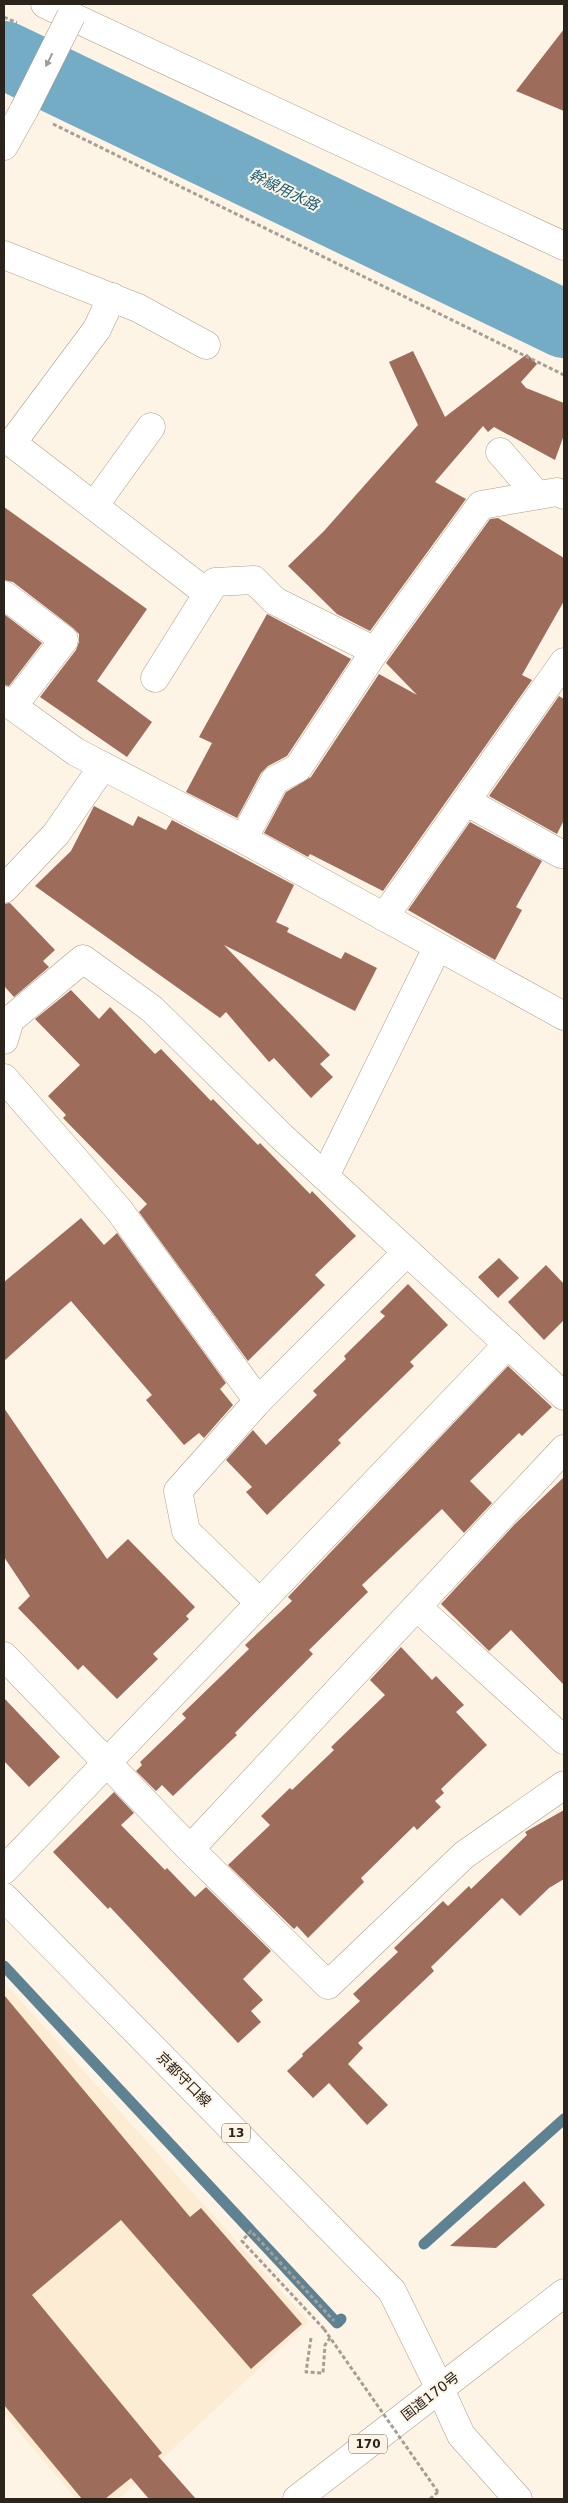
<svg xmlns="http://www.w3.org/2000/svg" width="568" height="2503" font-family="'DejaVu Sans','Noto Sans JP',sans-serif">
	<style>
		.built { fill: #fdecd4 }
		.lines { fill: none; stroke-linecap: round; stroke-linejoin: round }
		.stream { stroke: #5e8292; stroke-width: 11 }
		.river { stroke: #74abc5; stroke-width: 68 }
		.building { fill: #9e6c5b }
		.street-casing { stroke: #ad9e88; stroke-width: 29 }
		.primary-casing { stroke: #ad9e88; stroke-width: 29 }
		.highway-casing { stroke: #ad9e88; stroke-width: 29 }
		.path { stroke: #a79e93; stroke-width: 3; stroke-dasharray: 4 2.5; stroke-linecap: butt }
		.street { stroke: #fff; stroke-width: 28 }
		.primary { stroke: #fff; stroke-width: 28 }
		.highway { stroke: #fff; stroke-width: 28 }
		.street-bridge-casing { stroke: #ad9e88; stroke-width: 29; stroke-linecap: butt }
		.path-bridge { stroke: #a79e93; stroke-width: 3; stroke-dasharray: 4 2.5; stroke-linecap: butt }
		.street-bridge { stroke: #fff; stroke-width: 28 }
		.oneway { fill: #9f9c99 }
		.labels { text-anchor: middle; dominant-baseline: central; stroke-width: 4; stroke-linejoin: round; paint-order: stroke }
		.shield { fill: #fef4e6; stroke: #6a6259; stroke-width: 1 }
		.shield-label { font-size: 12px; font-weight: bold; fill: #2a241c }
		.street-label { font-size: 14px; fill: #2a241c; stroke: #fef4e6 }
		.water-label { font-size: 15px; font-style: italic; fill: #165c78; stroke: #fef4e6 }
	</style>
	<rect width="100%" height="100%" fill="#fef4e6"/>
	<path class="built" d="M4,1982L309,2322L119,2499H76L4,2414Z"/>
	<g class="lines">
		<g class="stream">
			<path d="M4,1966L337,2323L341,2319"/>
			<path d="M424,2244L564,2119"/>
		</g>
		<path class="river" d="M4,55L564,324"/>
	</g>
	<g class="building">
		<path d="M564,29V111L516,91Z"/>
		<path d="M413,351L445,417L527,354L537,364L521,382L526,388L564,403V435L555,460L494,427L488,432L483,426L435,482L466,499L370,631L337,614L288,566L324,531L418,425L389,362Z"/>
		<path d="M4,507L147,609L97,681L152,722L127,757L40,697L76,650L79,642V634L73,628L13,582L4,580Z"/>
		<path d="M498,518L564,558V601L522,675L532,680L383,891L310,854L308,857L264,833L286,792L311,777L379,674L417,695L386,663L490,519Z"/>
		<path d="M4,614L42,643L9,686L4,685Z"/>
		<path d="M267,614L351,659L287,756L268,766L261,773L237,818L186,792L212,743L199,737Z"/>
		<path d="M559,696L564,699V820L557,834L489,796Z"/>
		<path d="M94,806L133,826L138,816L166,830L172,820L294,885L276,922L289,928L287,932L341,959L345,952L377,968L355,1011L224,945L330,1055L320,1064L333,1077L311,1098L274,1058L269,1062L226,1012L220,1018L35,886L71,851Z"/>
		<path d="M470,822L542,861L516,907L522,910L495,960L408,910Z"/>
		<path d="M10,903L55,950L43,961L49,967L14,997L4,986V904Z"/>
		<path d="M71,990L99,1019L110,1007L155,1054L161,1049L211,1101L213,1099L258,1145L260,1143L310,1194L312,1191L356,1236L315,1275L325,1285L248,1361L139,1212L147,1204L63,1118L66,1115L48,1096L80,1065L35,1019Z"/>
		<path d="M81,1218L104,1245L117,1233L226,1383L220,1389L233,1405L204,1438L199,1433L184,1445L146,1400L152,1395L71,1301L4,1361V1282Z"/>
		<path d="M499,1258L519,1278L498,1298L478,1277Z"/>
		<path d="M546,1265L564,1284V1320L544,1340L508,1302Z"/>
		<path d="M408,1284L448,1325L410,1362L414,1366L338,1440L341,1443L267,1515L246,1492L252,1487L226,1460L253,1430L266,1445L317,1395L313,1391L346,1359L344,1356L385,1316L380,1312Z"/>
		<path d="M508,1366L552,1407L522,1436L519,1433L470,1481L492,1503L464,1533L442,1509L362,1585L368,1592L309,1650L313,1654L235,1733L237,1735L173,1796L162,1785L156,1791L136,1771L142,1765L140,1762L186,1718L182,1714L249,1649L245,1645L292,1601L288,1597Z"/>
		<path d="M4,1408L107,1559L128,1539L195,1607L186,1616L189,1619L153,1654L158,1659L117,1699L83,1665L78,1670L18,1608L30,1596L4,1557Z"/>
		<path d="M564,1477V1685L511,1630L489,1651L441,1604L515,1524Z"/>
		<path d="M401,1647L432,1680L436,1676L464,1705L456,1712L487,1745L441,1789L444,1793L435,1801L441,1807L417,1830L414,1826L361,1878L364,1882L308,1938L297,1926L294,1929L228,1865L270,1825L261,1816L290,1788L292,1790L334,1750L331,1747L385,1695L370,1680Z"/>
		<path d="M4,1698L60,1757L29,1787L4,1761Z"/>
		<path d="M114,1792L134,1813L121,1825L165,1870L167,1868L195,1897L206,1887L271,1951L243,1979L263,2000L251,2011L261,2022L238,2043L110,1907L108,1909L53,1852Z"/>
		<path d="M564,1810V1879L549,1888L520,1916L502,1898L431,1967L434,1971L358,2043L363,2048L348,2064L388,2105L367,2125L329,2083L313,2098L287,2071L303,2056L302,2054L360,2001L353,1994L398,1952L394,1948L443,1901L448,1906L469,1886L471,1889L527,1835L525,1832Z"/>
		<path d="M4,1995L190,2217L201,2208L302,2324L251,2369L121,2220L32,2295L162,2453L158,2456L196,2499H149L131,2478L105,2499H82L4,2405Z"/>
		<path d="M524,2181L545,2205L496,2248L450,2246Z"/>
	</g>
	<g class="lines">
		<g class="street-casing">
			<g id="street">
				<path d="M45,4L564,246"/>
				<path d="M4,146L24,110"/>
				<path d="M4,255L138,308L206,345"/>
				<path d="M112,297L97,329L12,443L207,593"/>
				<path d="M500,452L537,495"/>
				<path d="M94,506L151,427"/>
				<path d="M4,595L64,640L13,706"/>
				<path d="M155,678L215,582L254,580L275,601L375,651"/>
				<path d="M4,700L76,752L243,839L564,1016"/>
				<path d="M467,802L561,854"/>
				<path d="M243,839L275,780L298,768L375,651L481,505L557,492L564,495"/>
				<path d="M4,889L56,834L103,766"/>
				<path d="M384,917L564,662"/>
				<path d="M4,1040L10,1020L83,959L152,1009L282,1137L564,1396"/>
				<path d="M4,1078L119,1210L258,1401"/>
				<path d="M325,1176L437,948"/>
				<path d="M260,1603L186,1531L178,1491L258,1401L407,1252"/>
				<path d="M417,1607L564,1740"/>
				<path d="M4,1656L190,1849L328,1985L464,1855L564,1785"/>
				<path d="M190,1849L564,1449"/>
				<path d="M4,1870L508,1344"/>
				<path d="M440,2389L461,2435L518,2499"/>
			</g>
		</g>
		<g class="primary-casing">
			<path id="primary" d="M4,1897L392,2291L440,2389"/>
		</g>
		<g class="highway-casing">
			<path id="highway" d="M297,2499L564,2293"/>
		</g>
		<g class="path">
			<path d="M4,17L17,23"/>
			<path d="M53,124L564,375"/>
			<path d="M324,2329L242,2241L251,2231L334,2321"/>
			<path d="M311,2338L306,2372L323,2373L325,2345L330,2338"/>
			<path d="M430,2499L438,2492"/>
		</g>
		<use href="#street" class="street"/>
		<use href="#primary" class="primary"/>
		<use href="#highway" class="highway"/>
		<g class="street-bridge-casing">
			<path id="street-bridge" d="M24,110L71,16"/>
		</g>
		<path class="path-bridge" d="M324,2329L438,2492"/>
		<use href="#street-bridge" class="street-bridge"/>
	</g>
	<defs><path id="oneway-solid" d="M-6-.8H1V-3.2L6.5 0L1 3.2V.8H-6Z" transform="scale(1.25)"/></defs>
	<use class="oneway" href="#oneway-solid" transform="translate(49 60) rotate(117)"/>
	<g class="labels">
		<g class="shield">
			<rect x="222" y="2123.5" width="28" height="19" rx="4"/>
			<rect x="349" y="2434.5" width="38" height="19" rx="4"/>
		</g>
		<g class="shield-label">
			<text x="236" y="2133">13</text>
			<text x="368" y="2444">170</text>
		</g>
		<g class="street-label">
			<text transform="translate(184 2079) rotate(45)">京都守口線</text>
			<text transform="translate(430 2396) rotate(-38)">国道170号</text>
		</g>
		<g class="water-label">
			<text transform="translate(284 190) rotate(26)">幹線用水路</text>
		</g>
	</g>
	<rect width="568" height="2503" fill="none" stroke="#2a241c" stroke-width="10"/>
</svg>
